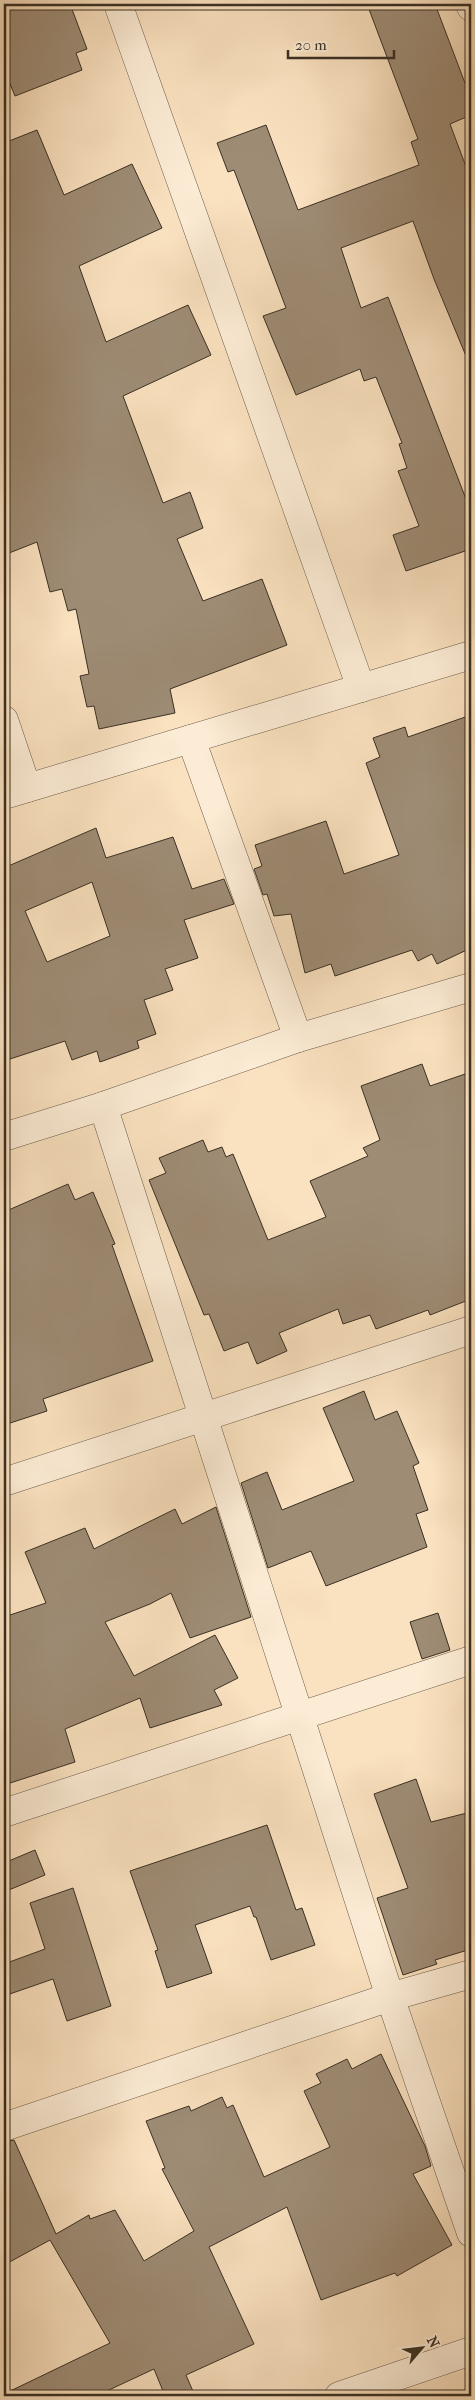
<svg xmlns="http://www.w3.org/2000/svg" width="475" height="2400" font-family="'IM FELL French Canon',serif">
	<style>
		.building { fill: #9e8c75; stroke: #3a3024; fill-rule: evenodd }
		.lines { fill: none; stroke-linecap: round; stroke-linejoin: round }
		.minor-casing { stroke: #6a5c4b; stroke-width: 29 }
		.minor { stroke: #fcecd5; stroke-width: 28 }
	</style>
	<rect width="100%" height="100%" fill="#fae1bf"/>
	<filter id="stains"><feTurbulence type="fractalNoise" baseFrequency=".004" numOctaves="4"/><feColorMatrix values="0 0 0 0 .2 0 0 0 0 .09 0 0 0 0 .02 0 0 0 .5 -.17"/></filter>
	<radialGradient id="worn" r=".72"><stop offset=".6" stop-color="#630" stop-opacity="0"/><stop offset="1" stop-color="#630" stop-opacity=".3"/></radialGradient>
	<g class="building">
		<path d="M4,4H70L87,49L76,53L82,70L15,96L4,69Z"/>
		<path d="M367,4H435L471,99V115L450,124L471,180V368L434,279L413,221L341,248L361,308L388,297L471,512V549L406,571L393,535L419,526L398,471L407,468L399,444L402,443L376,377L364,381L360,369L296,395L263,316L286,308L234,170L228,172L217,143L266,125L298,210L419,165L411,142L418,139Z"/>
		<path d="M37,130L64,195L132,164L162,228L79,266L106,342L188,305L211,355L123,396L163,503L190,492L203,528L177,539L203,601L262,579L287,645L170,689L175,713L99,729L94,706L87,707L80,676L89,674L76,609L68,611L62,589L50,592L37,542L4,555V143Z"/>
		<path d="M471,715V948L437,964L432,954L418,961L412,950L335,976L331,964L305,973L291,914L274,916L267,894L263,895L254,869L262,866L255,845L326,821L344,874L399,855L366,763L380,757L373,738L405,727L408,737Z"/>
		<path d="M96,828L106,858L173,837L192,889L224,879L234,904L184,920L198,958L165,969L173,990L144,1000L156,1034L137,1041L139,1048L100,1062L97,1051L72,1060L65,1041L4,1061V862L6,867ZM92,882L110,936L47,962L25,911Z"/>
		<path d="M422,1064L430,1086L471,1072V1299L430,1315L428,1310L376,1329L370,1315L343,1324L338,1309L279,1333L287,1351L257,1364L248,1342L224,1351L209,1314L204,1315L149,1180L166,1173L159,1158L203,1140L208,1152L222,1147L226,1157L233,1154L268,1240L326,1217L310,1181L368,1156L363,1148L380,1140L361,1086Z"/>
		<path d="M68,1184L75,1200L93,1192L115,1244L112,1245L153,1361L43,1399L47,1411L4,1425V1212Z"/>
		<path d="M364,1391L375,1420L397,1411L419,1463L413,1466L428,1510L416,1514L427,1547L326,1586L311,1551L268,1568L241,1483L267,1472L282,1510L354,1481L323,1408Z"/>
		<path d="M216,1507L251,1617L190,1638L171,1593L150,1604L105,1622L134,1676L215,1635L238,1678L214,1690L222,1705L150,1728L140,1698L65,1729L75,1762L4,1785V1617L46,1603L25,1552L85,1528L94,1549L175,1509L182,1524Z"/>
		<path d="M438,1613L450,1650L422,1659L410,1622Z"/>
		<path d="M416,1779L431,1822L471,1812V1949L435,1960L437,1964L403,1975L377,1898L408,1888L374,1794Z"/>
		<path d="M267,1825L296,1910L302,1908L315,1945L271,1960L256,1917H254L250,1906L195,1925L212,1973L167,1988L155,1951L158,1950L130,1871Z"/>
		<path d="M35,1850L45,1875L4,1892V1863Z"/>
		<path d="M73,1888L111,2006L67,2021L53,1979L4,1996V1964L45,1949L30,1903Z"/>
		<path d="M381,2054L425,2146L431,2166L413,2174L452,2245L397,2276L395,2273L321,2300L287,2207L209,2247L254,2344L186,2375L195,2396H165L154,2369L96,2396H4V2394L110,2343L50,2240L4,2265V2142L14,2140L56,2234L89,2215L90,2219L115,2210L144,2261L194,2231L162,2169L165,2168L146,2121L189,2106L191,2111L222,2097L227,2108L233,2105L264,2177L330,2147L304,2091L321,2083L316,2074L347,2059L352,2069Z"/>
	</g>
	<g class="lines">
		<g class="minor-casing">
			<g id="minor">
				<path d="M118,4L361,688"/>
				<path d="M470,4L471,7"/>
				<path d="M4,720L27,788"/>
				<path d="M191,739L298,1038"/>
				<path d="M4,795L471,655"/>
				<path d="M103,1106L390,1997L471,2233"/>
				<path d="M4,1137L103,1106L298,1038L471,987"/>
				<path d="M4,1482L471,1330"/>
				<path d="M4,1813L471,1660"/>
				<path d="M4,2127L390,1997L471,1974"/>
				<path d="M339,2396L471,2351"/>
			</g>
		</g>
		<use href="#minor" class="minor"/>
	</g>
	<rect width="475" height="2400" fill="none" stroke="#fae1bf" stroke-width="20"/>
	<rect x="5" y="5" width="465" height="2390" fill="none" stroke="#3a3024" stroke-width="2.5"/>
	<rect x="10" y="10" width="455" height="2380" fill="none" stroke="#3a3024"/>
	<g transform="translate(422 2348) rotate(62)" stroke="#fcecd5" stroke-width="4" paint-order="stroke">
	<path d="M0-4L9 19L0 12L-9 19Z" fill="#3a3024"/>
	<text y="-8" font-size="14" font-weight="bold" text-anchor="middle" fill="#3a3024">N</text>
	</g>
	<path d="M288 50v8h106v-8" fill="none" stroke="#3a3024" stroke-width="2.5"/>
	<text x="295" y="50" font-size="15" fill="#3a3024" stroke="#fcecd5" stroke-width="4" paint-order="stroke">20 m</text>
	<rect width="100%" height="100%" filter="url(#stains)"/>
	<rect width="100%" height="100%" fill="url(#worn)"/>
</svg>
